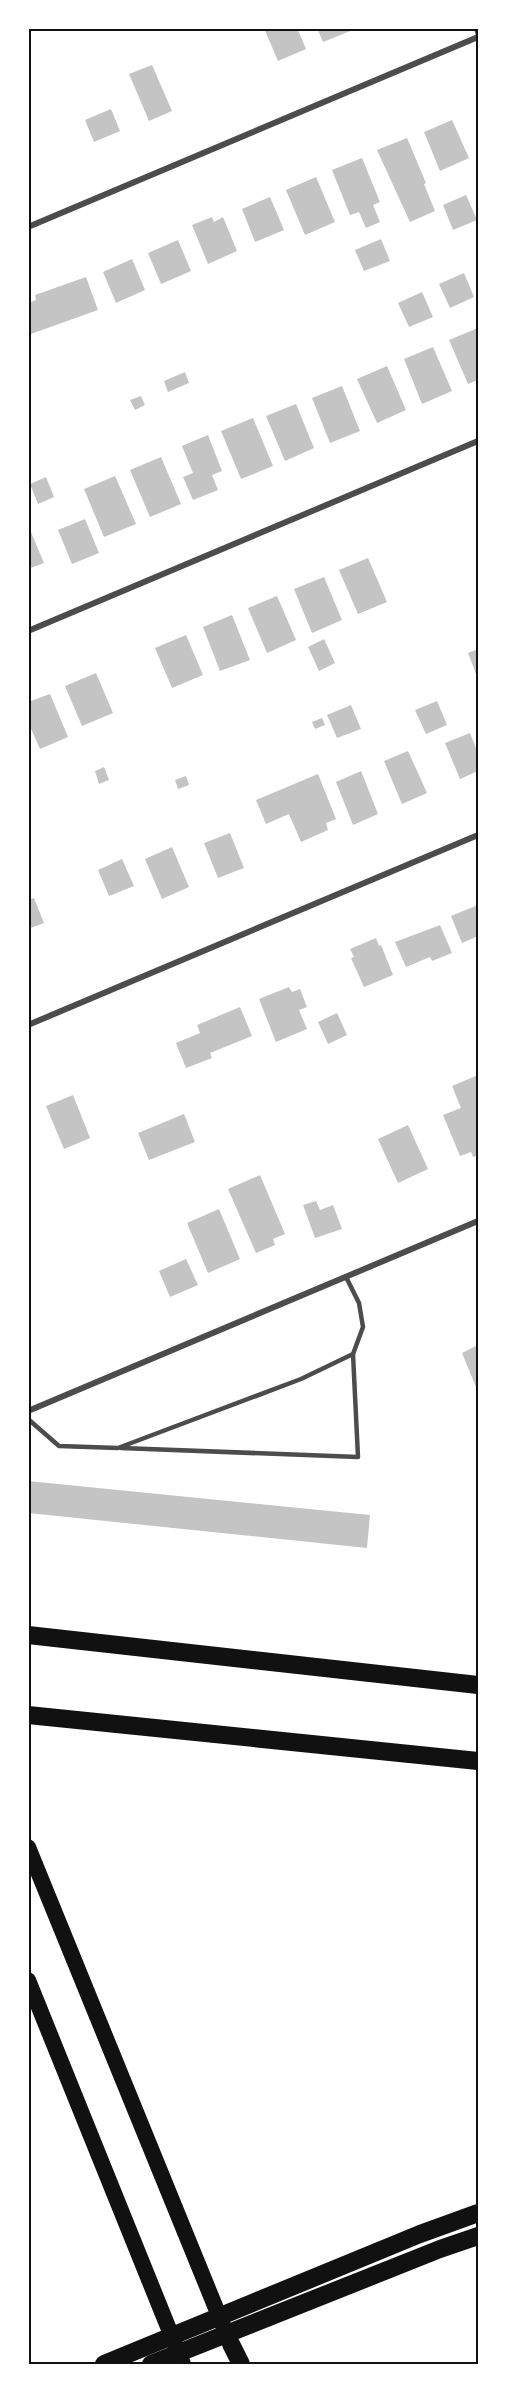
<svg xmlns="http://www.w3.org/2000/svg" width="507" height="2393" font-family="Helvetica,sans-serif">
	<style>
		.building { fill: #c4c4c4 }
		.lines { fill: none; stroke-linecap: round; stroke-linejoin: round }
		.service { stroke: #4c4c4c; stroke-width: 4.5 }
		.minor { stroke: #4c4c4c; stroke-width: 6 }
		.trunk { stroke: #111; stroke-width: 16 }
		.motorway { stroke: #111; stroke-width: 18 }
		.neatline { fill: none; stroke: #111; stroke-width: 2 }
	</style>
	<rect width="100%" height="100%" fill="#fff"/>
	<g class="building">
		<path d="M264,28H297L306,49L278,61Z"/>
		<path d="M317,28H355V29L323,42Z"/>
		<path d="M152,65L172,111L149,121L129,74Z"/>
		<path d="M111,109L120,131L94,142L85,120Z"/>
		<path d="M452,120L469,158L440,171L424,132Z"/>
		<path d="M407,138L426,183L424,184L435,211L410,222L377,150Z"/>
		<path d="M362,158L380,202L373,205L380,222L366,228L359,212L350,215L332,170Z"/>
		<path d="M316,177L335,222L305,235L286,190Z"/>
		<path d="M466,195L477,220L453,230L443,205Z"/>
		<path d="M270,197L284,230L255,242L242,209Z"/>
		<path d="M212,217L214,222L223,217L237,251L208,264L192,225Z"/>
		<path d="M381,239L390,261L364,271L355,250Z"/>
		<path d="M178,240L191,271L161,284L148,253Z"/>
		<path d="M132,259L145,290L116,303L103,272Z"/>
		<path d="M464,273L474,297L450,308L439,284Z"/>
		<path d="M86,277L98,310L28,335V303L36,300L35,295Z"/>
		<path d="M422,292L433,317L409,327L398,303Z"/>
		<path d="M478,328V380L468,384L449,340Z"/>
		<path d="M433,347L452,391L422,404L404,359Z"/>
		<path d="M387,366L406,410L377,423L357,379Z"/>
		<path d="M185,372L189,383L168,392L164,381Z"/>
		<path d="M342,386L360,431L330,443L312,398Z"/>
		<path d="M141,396L145,405L135,410L130,400Z"/>
		<path d="M296,404L314,448L285,461L266,416Z"/>
		<path d="M253,418L273,466L241,479L221,431Z"/>
		<path d="M208,435L222,471L212,475L218,490L193,500L183,477L193,473L182,446Z"/>
		<path d="M161,457L181,504L150,517L130,470Z"/>
		<path d="M115,476L136,524L104,537L84,489Z"/>
		<path d="M46,477L54,497L38,504L30,484Z"/>
		<path d="M85,519L99,553L72,564L58,530Z"/>
		<path d="M28,525L44,563L28,569Z"/>
		<path d="M368,558L387,602L358,614L339,570Z"/>
		<path d="M324,577L342,620L312,633L294,589Z"/>
		<path d="M277,596L296,640L267,653L248,608Z"/>
		<path d="M232,615L250,660L220,671L203,627Z"/>
		<path d="M186,635L203,675L172,688L155,648Z"/>
		<path d="M324,639L335,663L319,671L308,647Z"/>
		<path d="M478,649V679L468,653Z"/>
		<path d="M96,673L113,713L82,726L65,686Z"/>
		<path d="M50,694L68,737L40,749L28,722V702Z"/>
		<path d="M437,701L447,725L426,734L415,710Z"/>
		<path d="M351,705L361,729L337,738L327,715Z"/>
		<path d="M322,718L325,725L315,729L312,722Z"/>
		<path d="M470,733L478,753V771L460,779L445,743Z"/>
		<path d="M408,751L427,793L402,804L384,761Z"/>
		<path d="M104,767L109,780L99,784L95,771Z"/>
		<path d="M361,771L378,814L353,825L336,782Z"/>
		<path d="M318,774L336,819L326,823L328,830L301,842L289,814L266,824L256,800Z"/>
		<path d="M186,776L189,785L178,789L175,780Z"/>
		<path d="M230,833L244,868L218,878L204,843Z"/>
		<path d="M172,847L189,887L162,899L145,859Z"/>
		<path d="M122,859L134,886L109,896L98,870Z"/>
		<path d="M34,898L44,923L28,929V900Z"/>
		<path d="M478,905V936L462,943L451,916Z"/>
		<path d="M440,925L452,953L432,961L430,957L406,967L395,942Z"/>
		<path d="M376,938L379,946L381,945L393,975L364,987L351,958L354,957L350,949Z"/>
		<path d="M289,987L292,992L300,989L307,1007L299,1010L307,1029L276,1042L259,999Z"/>
		<path d="M240,1007L252,1036L210,1053L212,1058L186,1068L176,1043L200,1033L197,1025Z"/>
		<path d="M337,1013L347,1035L328,1044L318,1022Z"/>
		<path d="M478,1075V1155L473,1157L471,1152L460,1156L443,1115L461,1108L452,1086Z"/>
		<path d="M73,1095L90,1138L64,1149L46,1106Z"/>
		<path d="M184,1114L195,1142L149,1160L138,1133Z"/>
		<path d="M408,1125L428,1169L398,1183L378,1139Z"/>
		<path d="M260,1175L285,1234L273,1239L275,1245L256,1253L228,1189Z"/>
		<path d="M316,1201L320,1210L333,1205L342,1229L315,1238L303,1205Z"/>
		<path d="M219,1209L240,1259L208,1273L187,1223Z"/>
		<path d="M186,1259L198,1285L170,1297L159,1271Z"/>
		<path d="M478,1345V1392L462,1353Z"/>
		<path d="M28,1481L370,1515L367,1548L28,1513Z"/>
	</g>
	<g class="lines">
		<g class="service">
			<path d="M476,28L478,34"/>
			<path d="M28,1419L59,1446L118,1448L301,1379L353,1354L363,1327L359,1303L346,1277"/>
			<path d="M121,1448L358,1457L353,1354"/>
		</g>
		<g class="minor">
			<path d="M28,227L478,37"/>
			<path d="M28,631L478,441"/>
			<path d="M28,1025L478,835"/>
			<path d="M28,1411L478,1221"/>
		</g>
		<g class="trunk">
			<path d="M28,1847L224,2328"/>
			<path d="M28,1980L183,2364"/>
		</g>
		<g class="motorway">
			<path d="M28,1635L478,1685"/>
			<path d="M28,1715L478,1761"/>
			<path d="M231,2344L241,2364"/>
			<path d="M104,2364L420,2234L478,2213"/>
			<path d="M151,2364L440,2249L478,2236"/>
		</g>
	</g>
	<rect width="507" height="2393" fill="none" stroke="#ffffff" stroke-width="60"/>
	<rect x="30" y="30" width="447" height="2333" class="neatline"/>
</svg>
